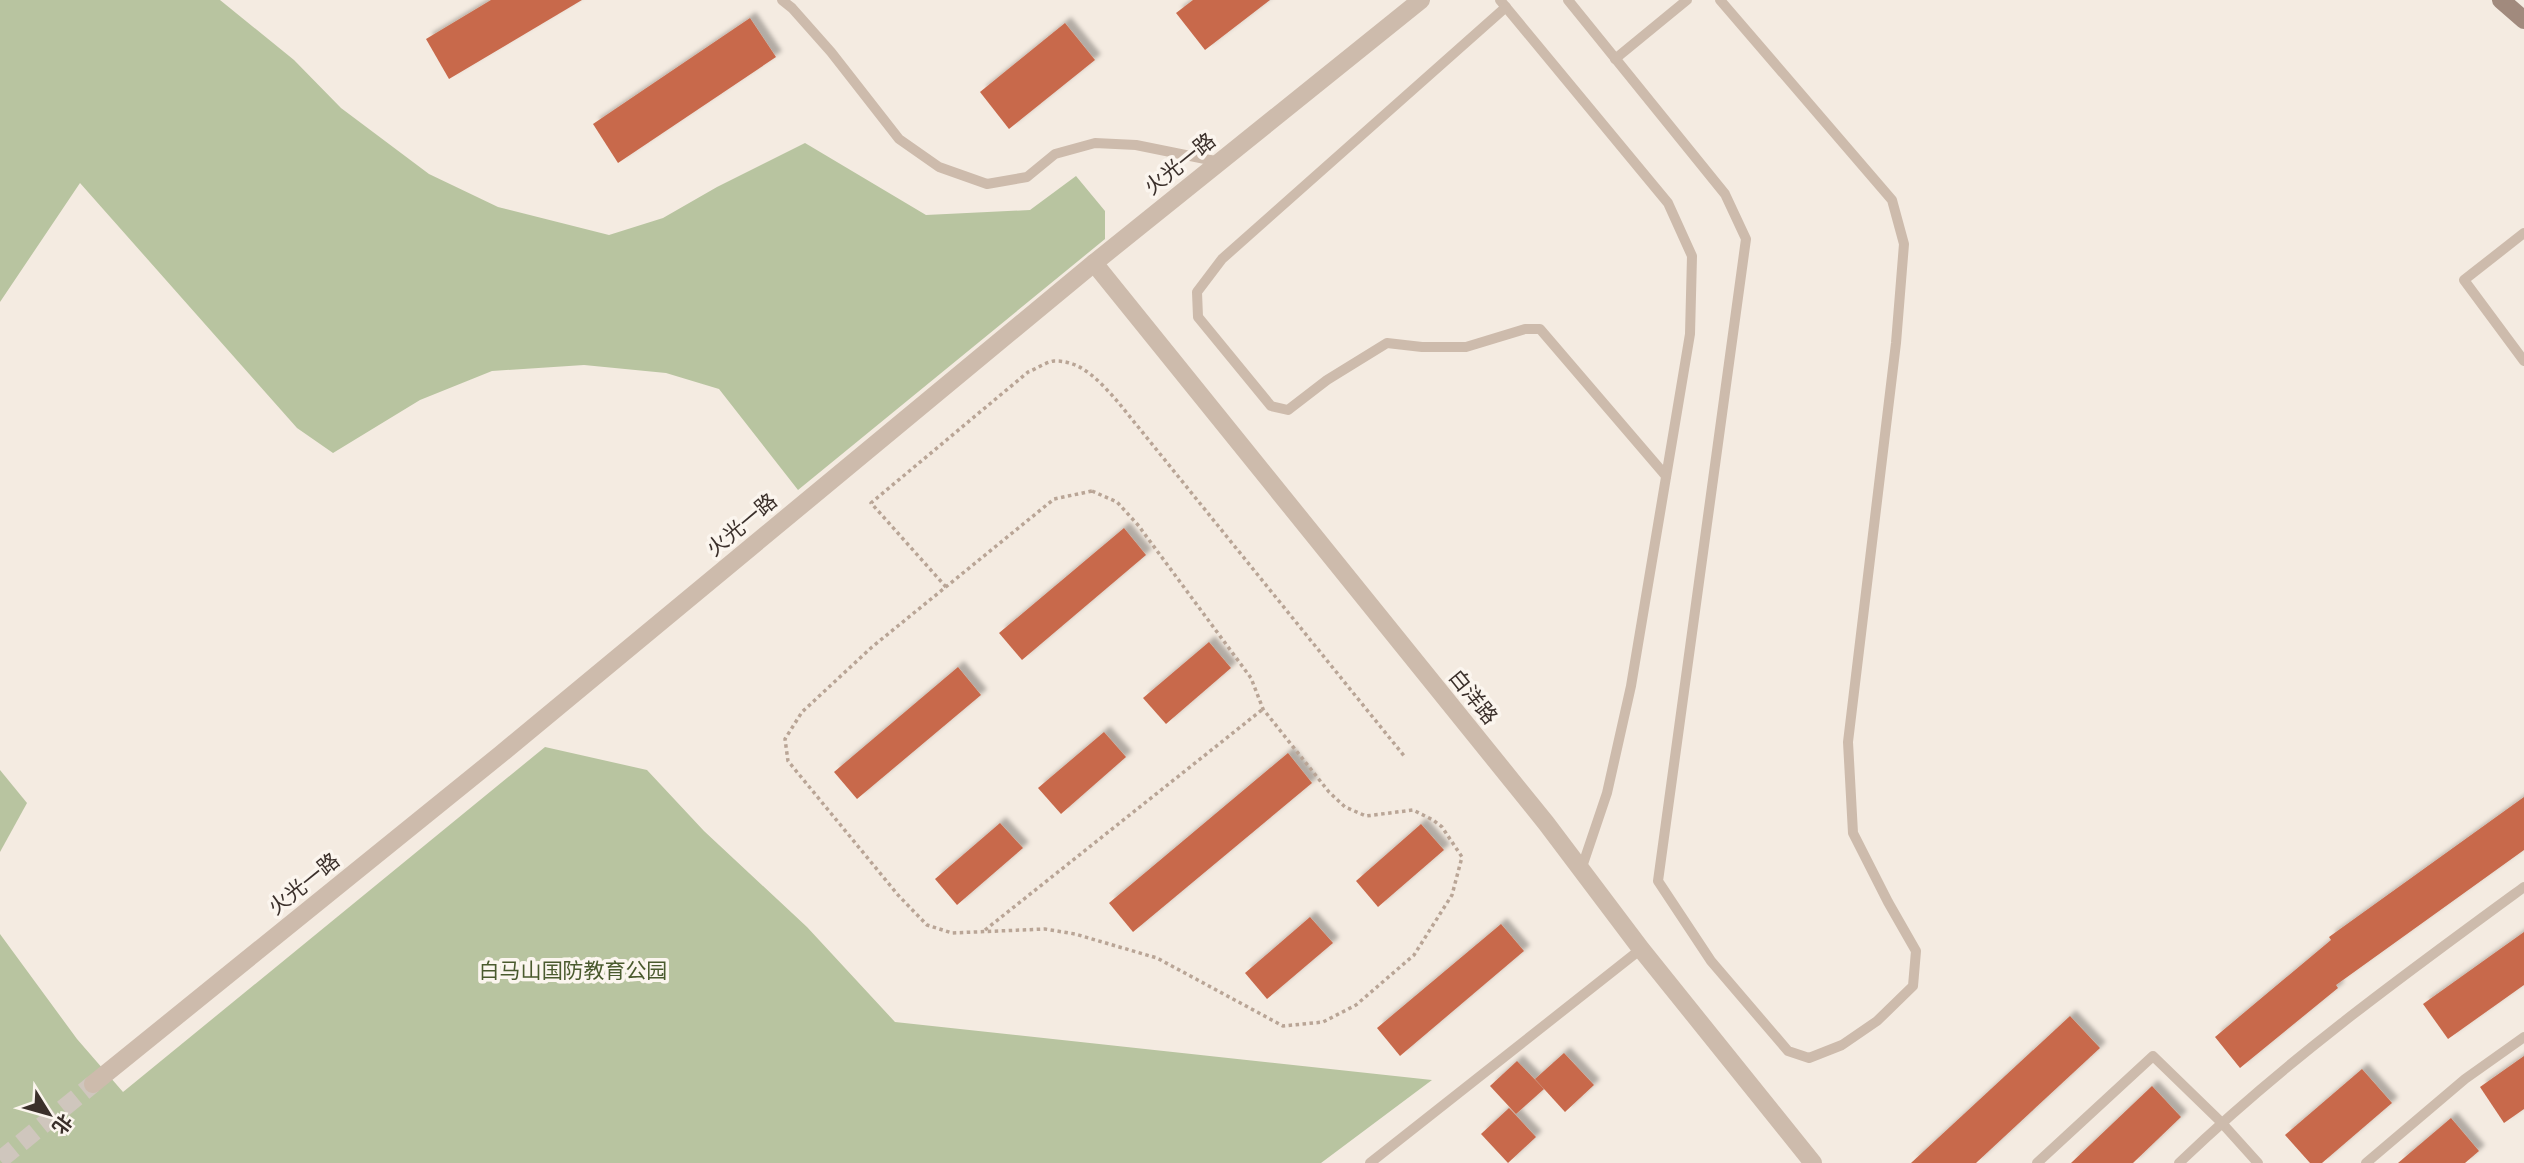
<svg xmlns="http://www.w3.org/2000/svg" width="2524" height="1163" font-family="'Roboto Condensed','Noto Sans SC',sans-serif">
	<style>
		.green { fill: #b8c4a0 }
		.building { fill: #c8694b; filter: url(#shadow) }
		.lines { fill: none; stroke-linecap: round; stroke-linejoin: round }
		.tertiary-tunnel { stroke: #cfc6bd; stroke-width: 18; stroke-dasharray: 18 9; stroke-linecap: butt }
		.path { stroke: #b9a596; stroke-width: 3.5; stroke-dasharray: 3.5 3.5; stroke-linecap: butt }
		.service { stroke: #cdbbac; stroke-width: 10 }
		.tertiary { stroke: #cdbbac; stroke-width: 18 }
		.secondary { stroke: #a18a7d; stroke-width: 18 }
		.labels { text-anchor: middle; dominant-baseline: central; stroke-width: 7; stroke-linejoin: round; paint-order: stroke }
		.street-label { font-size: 21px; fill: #3b302b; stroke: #fbf5ee }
		.park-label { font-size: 21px; fill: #4a5a2e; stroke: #fbf5ee }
	</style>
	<defs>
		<filter id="shadow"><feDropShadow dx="6" dy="-6" stdDeviation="2" flood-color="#0004"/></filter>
	</defs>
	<rect width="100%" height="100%" fill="#f4ebe1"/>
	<g class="green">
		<path d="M0,0H220L294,60L341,108L429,174L498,207L609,235L663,218L717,187L805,143L926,215L1030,210L1076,176L1105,211V239L798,490L719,389L666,373L584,365L492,371L420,400L333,453L297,428L80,183L0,302Z"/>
		<path d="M545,747L647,770L704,831L807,927L895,1022L1432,1080L1321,1163H0V934L77,1039L123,1092Z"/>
		<path d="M0,770L27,803L0,852Z"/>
	</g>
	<g class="building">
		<path d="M491,0H582L449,79L426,39Z"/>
		<path d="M1193,0H1270L1205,50L1176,13Z"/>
		<path d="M750,18L776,57L618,163L593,124Z"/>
		<path d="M1065,23L1095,60L1009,129L980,92Z"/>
		<path d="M1124,528L1146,555L1022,660L999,633Z"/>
		<path d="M1209,642L1231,668L1166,724L1143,698Z"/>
		<path d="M958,667L981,695L857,799L834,772Z"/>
		<path d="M1104,732L1126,757L1061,814L1038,788Z"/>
		<path d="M1288,753L1312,783L1133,932L1109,903Z"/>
		<path d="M2524,797V850L2336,985L2338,988L2240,1068L2215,1037L2331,940L2329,937Z"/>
		<path d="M1000,823L1023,848L957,905L935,879Z"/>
		<path d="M1421,824L1444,850L1378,907L1356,881Z"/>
		<path d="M1310,917L1333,943L1267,999L1245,973Z"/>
		<path d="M1501,924L1524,951L1400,1056L1377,1028Z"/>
		<path d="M2524,932V985L2448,1039L2423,1004Z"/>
		<path d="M2070,1016L2100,1048L1976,1163H1911Z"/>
		<path d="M1564,1053L1594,1085L1565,1112L1535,1079Z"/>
		<path d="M2524,1056V1109L2504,1123L2480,1087Z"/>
		<path d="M1517,1061L1544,1089L1516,1114L1490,1086Z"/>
		<path d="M2362,1069L2392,1103L2322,1163H2310L2285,1135Z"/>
		<path d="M2152,1086L2181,1117L2133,1163H2071Z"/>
		<path d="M1509,1108L1536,1137L1508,1163L1481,1134Z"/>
		<path d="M2451,1118L2479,1151L2465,1163H2398Z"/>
	</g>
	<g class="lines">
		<path class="tertiary-tunnel" d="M0,1160L93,1084"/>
		<g class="path">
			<path d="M1092,491L1117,502L1138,525L1251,678L1263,709L1329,792L1345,807L1366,816L1413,810L1433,820L1442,827L1462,857L1452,895L1414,955L1356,1005L1323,1022L1283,1026L1157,958L1075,934L1045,929L952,933L927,925L898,895L788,761L785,739L802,712L872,647L1054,499Z"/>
			<path d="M946,587L871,503L1028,372C1036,369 1046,362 1054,361C1082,360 1101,383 1118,402L1405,757"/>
			<path d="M985,930L1263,709"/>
		</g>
		<g class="service">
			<path d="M782,0L792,8L831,52L899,139L939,167L987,184L1027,177L1055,154L1095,143L1136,145L1220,162"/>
			<path d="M1500,0L1668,203L1692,256L1690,334L1631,686L1607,793L1581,870"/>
			<path d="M1568,0L1725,194L1746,239L1658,881L1711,961L1788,1051L1809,1058L1842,1045L1877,1021L1913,986L1916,951L1888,902L1853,833L1848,742L1896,343L1904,244L1892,200L1720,0"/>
			<path d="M1506,7L1222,259L1197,292L1198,317L1271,406L1288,410L1327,380L1387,343L1422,347H1466L1525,329H1540L1666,476"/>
			<path d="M1615,59L1687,0"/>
			<path d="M2524,233L2464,280L2524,361"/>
			<path d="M1370,1163L1641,949"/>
			<path d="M2037,1163L2153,1056L2221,1122L2258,1163"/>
			<path d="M2179,1163C2285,1061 2405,974 2524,887"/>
			<path d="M2366,1163L2465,1079L2524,1037"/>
		</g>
		<g class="tertiary">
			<path d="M1094,263L1546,823L1641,949L1813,1163"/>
			<path d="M93,1084L501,754L1094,263L1421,0"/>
		</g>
		<path class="secondary" d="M2501,0L2524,20"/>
	</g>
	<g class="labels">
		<g class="street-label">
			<text transform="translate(1180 164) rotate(-39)">火光一路</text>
			<text transform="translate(742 525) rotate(-40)">火光一路</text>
			<text transform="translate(1473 697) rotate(51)">白洋路</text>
			<text transform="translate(304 884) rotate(-39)">火光一路</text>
		</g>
		<g class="park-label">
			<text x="573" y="971">白马山国防教育公园</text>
		</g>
	</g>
	<g transform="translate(49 1114) rotate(127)" stroke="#fbf5ee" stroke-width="5" paint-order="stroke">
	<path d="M0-5L12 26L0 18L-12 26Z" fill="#3b302b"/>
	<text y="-10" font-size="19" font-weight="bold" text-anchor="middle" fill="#3b302b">北</text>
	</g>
</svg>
